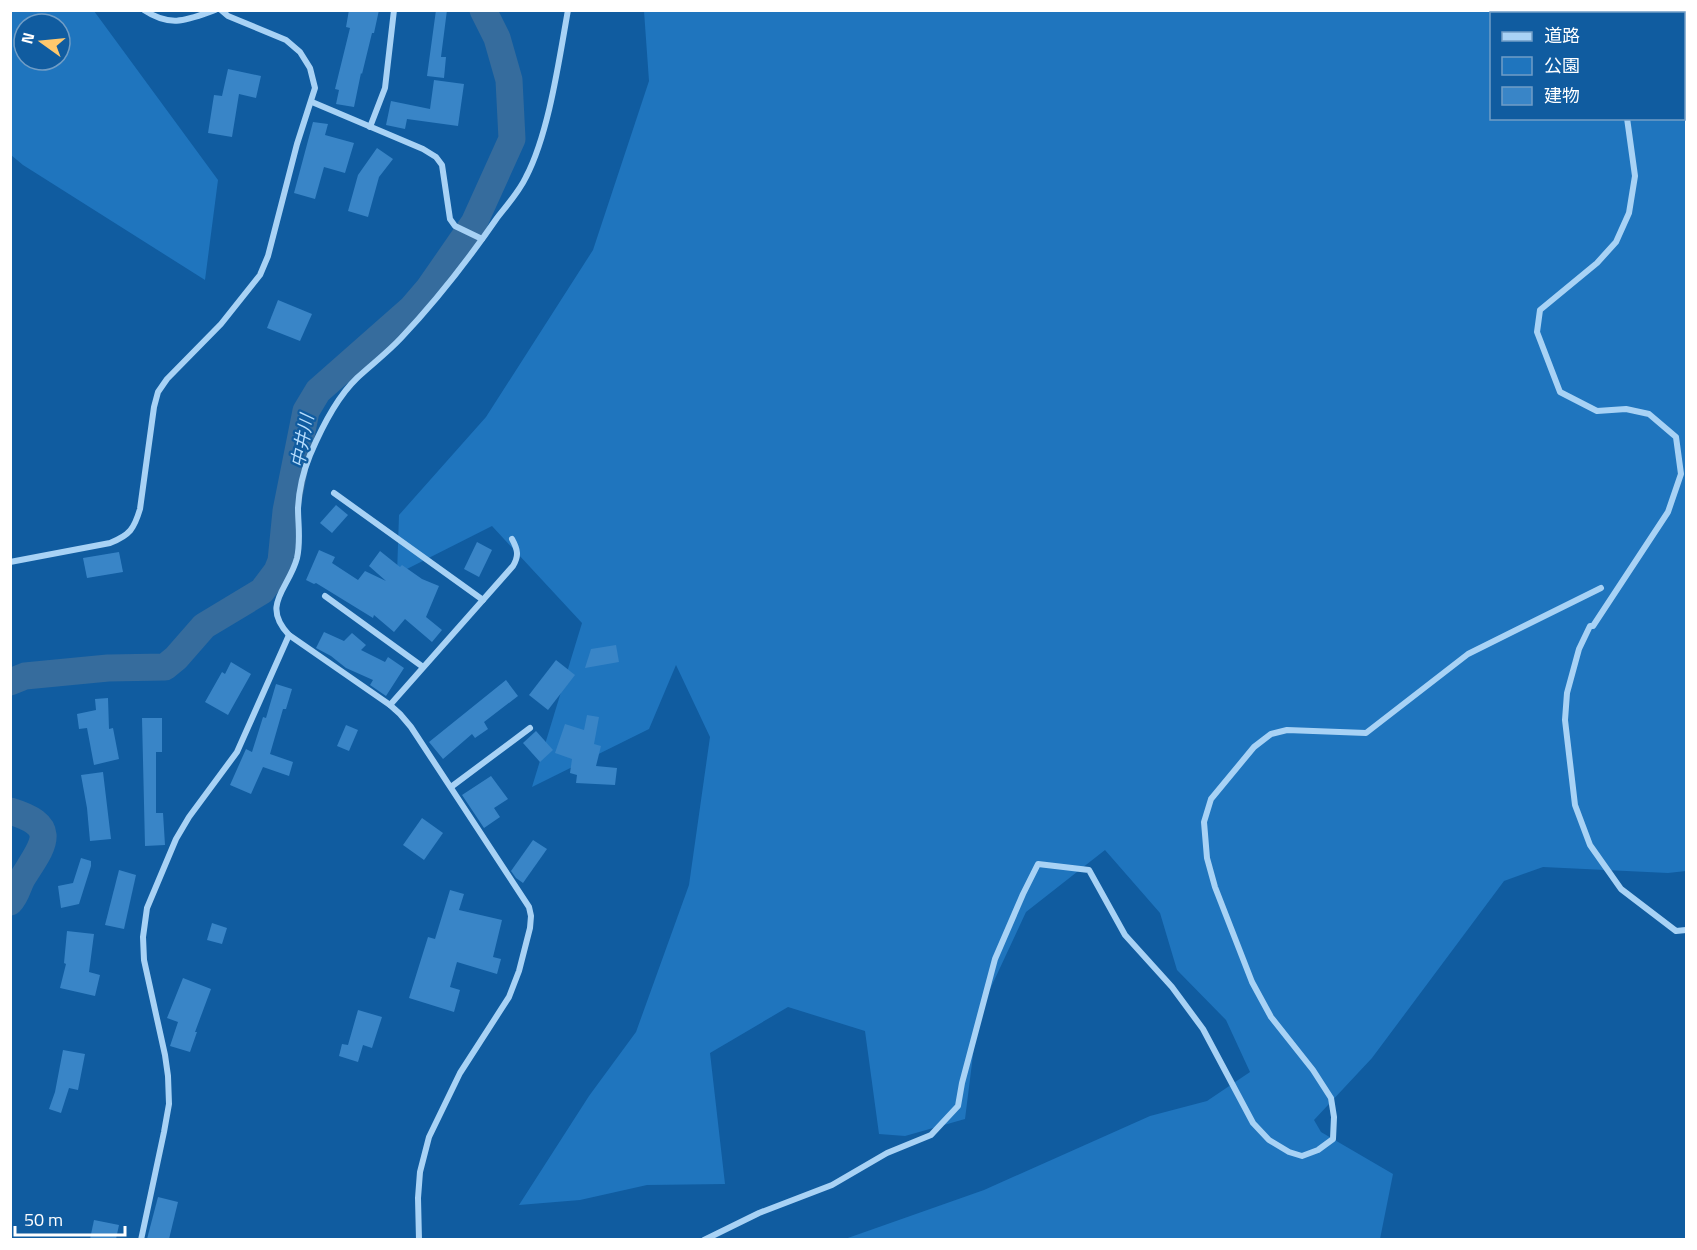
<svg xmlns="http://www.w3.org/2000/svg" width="1697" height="1250" font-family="'Titillium Web','Noto Sans JP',sans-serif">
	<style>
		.green { fill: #1f75be; fill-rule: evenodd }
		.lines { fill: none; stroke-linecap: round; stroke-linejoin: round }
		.river { stroke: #366c9d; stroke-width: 27 }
		.building { fill: #3985c7 }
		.street { stroke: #a8d2f5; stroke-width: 6 }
		.labels { text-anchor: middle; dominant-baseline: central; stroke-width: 4.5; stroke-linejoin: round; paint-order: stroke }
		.water-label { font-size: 18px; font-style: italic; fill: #b5dcfc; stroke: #105ca0 }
	</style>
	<rect width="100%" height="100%" fill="#105ca0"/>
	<g class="green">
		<path d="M10,11H94L218,180L205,280L23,165L11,155ZM24,24H60V60H24Z"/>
		<path d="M644,11H1686V871L1668,873L1543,867L1504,881L1372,1058L1314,1120L1321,1132L1393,1174L1380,1239H845L984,1190L1150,1116L1207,1101L1250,1072L1226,1020L1177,970L1160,913L1105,850L1026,912L978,1015L965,1119L905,1136L879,1134L865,1031L788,1007L710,1053L725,1184L647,1185L580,1200L519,1205L589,1096L636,1032L689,885L710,737L676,665L649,729L532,787L582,623L492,526L397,574L399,515L486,417L593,250L649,81ZM1492,14H1684V118H1492Z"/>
	</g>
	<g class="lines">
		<g class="river">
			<path d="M10,682L25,676L108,668L165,667L176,658L204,626L262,591L277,571L281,561L286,511L306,411L318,391L411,309L429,288L474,223L512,139L509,80L497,38L483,10"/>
			<path d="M10,811C60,826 44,844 23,877C18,885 17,895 10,902"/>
		</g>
	</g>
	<g class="building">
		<path d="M349,10H379L374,33H372L362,74L361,73L354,107L336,104L339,90L335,89L350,28L346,27Z"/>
		<path d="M436,10H447L441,57H446L444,78L427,76Z"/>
		<path d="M228,69L261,76L256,98L239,94L232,137L208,133L214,95L222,96Z"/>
		<path d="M434,80L464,84L458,126L407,119L405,129L386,125L391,101L430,109Z"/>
		<path d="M313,122L328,124L325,135L354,143L345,173L324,167L315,199L294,193Z"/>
		<path d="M377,148L393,159L379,177L368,217L348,211L358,175Z"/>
		<path d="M278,300L312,314L300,341L267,328Z"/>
		<path d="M336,505L348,515L332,533L320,523Z"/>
		<path d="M477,542L492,550L479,577L464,569Z"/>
		<path d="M319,550L335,557L332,563L358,580L365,571L386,581L369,566L380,551L400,567L402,565L422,579L439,586L426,617L442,630L432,642L405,619L394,632L374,615L373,618L316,583L314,584L306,580Z"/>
		<path d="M119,552L123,572L87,578L83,558Z"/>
		<path d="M324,632L344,641L352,633L366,645L361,650L385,662L388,657L404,668L386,696L370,685L373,680L346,668L331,656L316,648Z"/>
		<path d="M616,645L619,662L585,668L591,649Z"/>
		<path d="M556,660L575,675L548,710L529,695Z"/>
		<path d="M231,662L251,674L228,715L205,702L222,672L225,674Z"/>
		<path d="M506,680L518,696L484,722L488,729L475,738L472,734L443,759L429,742Z"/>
		<path d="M276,684L292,689L286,709H283L270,754L293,762L289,776L263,767L251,794L230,785L246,749L252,752L263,717L266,718Z"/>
		<path d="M108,698L109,729L113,728L119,759L94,765L87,728L79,729L77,714L96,710L95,699Z"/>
		<path d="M587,715L599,717L594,744L601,746L596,766L617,768L615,785L576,783L577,775L570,773L572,759L555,753L565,724L584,730Z"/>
		<path d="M142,718H162V752H156V813H163L165,845L145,846Z"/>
		<path d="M346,725L358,730L349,751L337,746Z"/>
		<path d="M536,731L553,750L540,762L523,743Z"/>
		<path d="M103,772L111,839L90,841L87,808L81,775Z"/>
		<path d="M491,776L508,799L494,808L500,817L484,828L462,795Z"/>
		<path d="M422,818L443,833L424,860L403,845Z"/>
		<path d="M533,840L547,849L523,883L516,878L511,871Z"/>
		<path d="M81,858L91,861V866L79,904L61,908L58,886L73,883Z"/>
		<path d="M119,870L136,875L124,929L105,925Z"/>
		<path d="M450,890L464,894L459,910L502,920L493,957L501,959L497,974L457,962L450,987L460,990L454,1012L409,998L428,937L435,939Z"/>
		<path d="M212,923L227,928L222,944L207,940Z"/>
		<path d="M67,931L94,934L89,972L100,975L95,996L60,988L66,964L64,963Z"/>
		<path d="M183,978L211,989L195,1032H197L190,1052L170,1046L178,1022L167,1018Z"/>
		<path d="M358,1010L382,1017L372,1048L363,1045L358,1062L339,1056L342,1044L348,1045Z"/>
		<path d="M63,1050L85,1054L78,1090L69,1088L61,1113L49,1109L55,1092Z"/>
		<path d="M158,1197L178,1202L169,1239H147Z"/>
		<path d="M94,1220L119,1225L116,1239H90Z"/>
	</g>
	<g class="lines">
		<g class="street">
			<path d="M144,10C171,28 187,20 215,10"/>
			<path d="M1611,10V14"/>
			<path d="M312,102L423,149L436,157L442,165L450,219L455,226L482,239"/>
			<path d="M1627,118L1635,176L1629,213L1616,242L1597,263L1540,310L1537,332L1560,392L1597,411L1626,409L1649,414L1676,437L1681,474L1668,512L1593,626H1590L1579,649L1567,693L1565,720L1575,805L1590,845L1621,889L1676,931L1686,930"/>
			<path d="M370,127L385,88L394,10"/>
			<path d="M334,493L483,600"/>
			<path d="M10,562L110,543C130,535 134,529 140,509L154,407L158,392L167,379L221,324L260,275L268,256L297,144L315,88L310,68L300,52L286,40L228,16L221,10"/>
			<path d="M325,596L423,667"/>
			<path d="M390,705L513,566C519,556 518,550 512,539"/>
			<path d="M451,787L530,728"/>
			<path d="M141,1240L164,1132L169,1104L168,1076L165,1055L144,960L143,937L147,908L176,839L189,817L237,752L289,635"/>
			<path d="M419,1240L418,1198L420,1172L429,1137L460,1073L509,997L519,971L530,928L531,916L529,907L411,727L400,714L390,705L289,635C260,604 289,589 297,558C301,540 298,525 298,508C299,490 303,472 310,455C321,429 336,398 357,378C371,365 387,353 401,338C436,301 468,260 497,218C507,205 519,192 526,177C549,133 559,60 568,10"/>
			<path d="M704,1240L759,1213L832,1185L887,1153L931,1135L958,1106L962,1083L995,959L1023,894L1038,864L1089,870L1125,935L1172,987L1203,1029L1253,1123L1269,1140L1289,1152L1302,1156L1318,1150L1333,1139L1334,1117L1331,1098L1313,1070L1271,1017L1252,982L1215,887L1207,858L1204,822L1211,799L1254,747L1271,734L1287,730L1366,733L1468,654L1601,588"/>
		</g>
	</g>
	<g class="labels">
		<g class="water-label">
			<text transform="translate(302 441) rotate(-79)">中井川</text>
		</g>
	</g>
	<rect width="1697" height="1250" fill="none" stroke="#ffffff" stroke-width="24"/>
	<rect x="1490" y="12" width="195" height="108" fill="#105ca0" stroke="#709dc6" stroke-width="1.5"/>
	<rect x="1502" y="32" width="30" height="9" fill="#a8d2f5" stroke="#709dc6" stroke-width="1.5"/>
	<text x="1544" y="42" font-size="18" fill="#ffffff">道路</text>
	<rect x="1502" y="57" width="30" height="18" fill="#1f75be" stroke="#709dc6" stroke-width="1.5"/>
	<text x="1544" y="72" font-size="18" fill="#ffffff">公園</text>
	<rect x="1502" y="87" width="30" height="18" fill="#3985c7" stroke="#709dc6" stroke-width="1.5"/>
	<text x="1544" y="102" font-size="18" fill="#ffffff">建物</text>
	<g transform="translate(42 42) rotate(285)"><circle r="28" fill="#105ca0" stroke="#709dc6" stroke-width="1.5"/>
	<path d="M0-4.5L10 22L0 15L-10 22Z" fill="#ffc86d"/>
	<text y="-9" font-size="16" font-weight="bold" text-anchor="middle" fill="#ffffff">N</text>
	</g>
	<path d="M15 1226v9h110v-9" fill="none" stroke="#ffffff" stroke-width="3"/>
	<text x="24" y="1226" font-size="18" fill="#ffffff" stroke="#105ca0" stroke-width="4.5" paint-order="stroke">50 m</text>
</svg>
